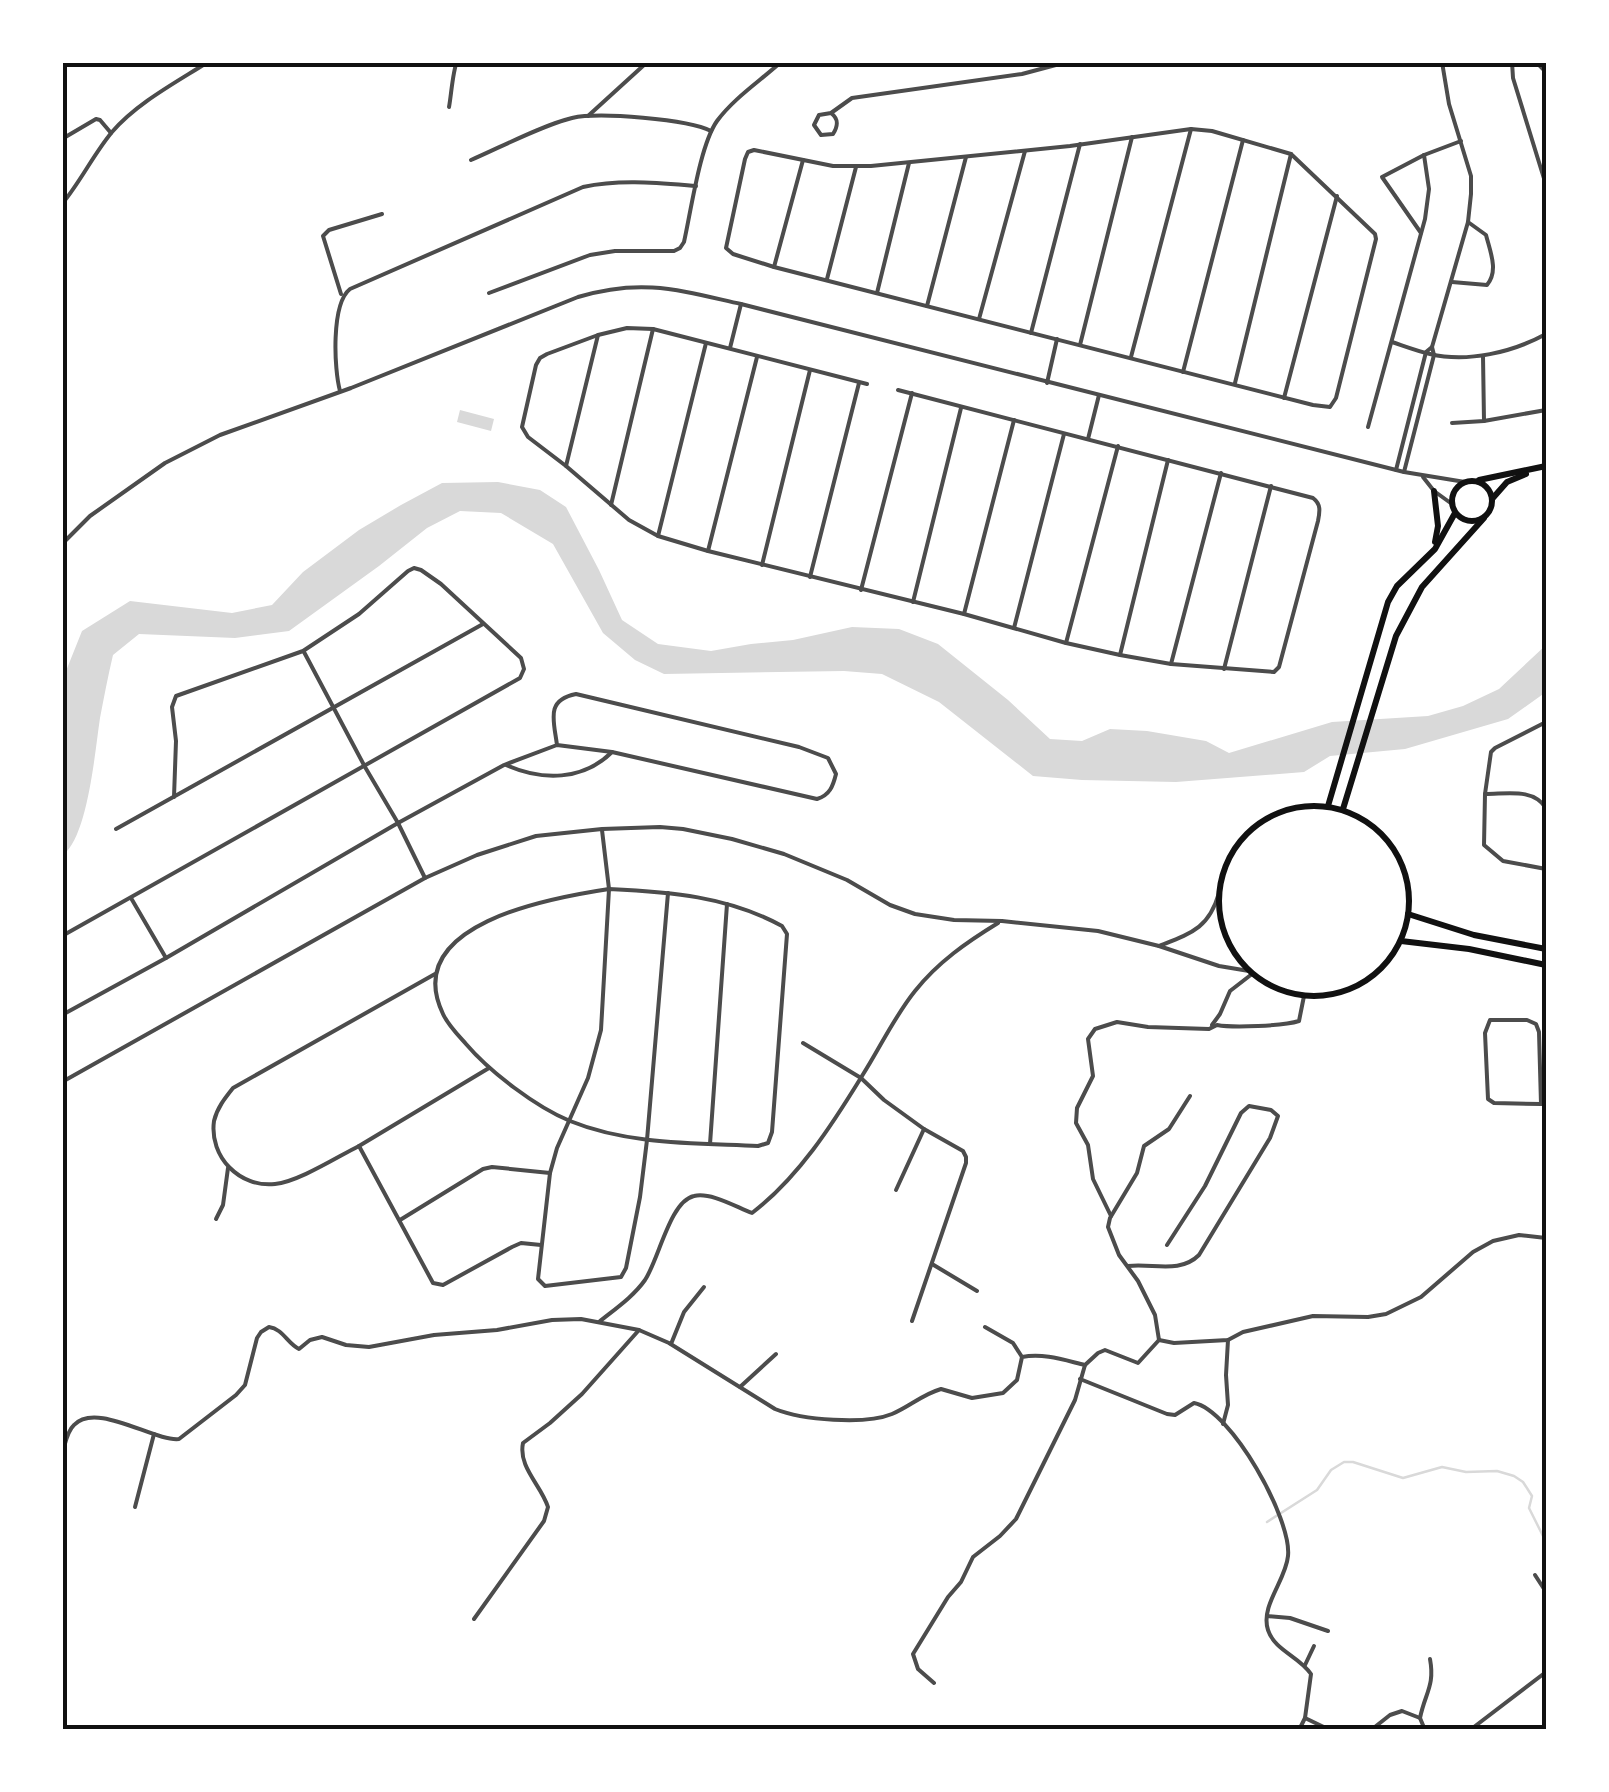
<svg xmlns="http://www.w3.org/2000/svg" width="1609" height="1792" font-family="Poppins,sans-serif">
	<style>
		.water { fill: #d9d9d9 }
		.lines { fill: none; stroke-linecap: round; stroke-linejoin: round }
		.stream { stroke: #d9d9d9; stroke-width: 2.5 }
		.minor { stroke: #4c4c4c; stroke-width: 4 }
		.primary { stroke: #111; stroke-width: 6 }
		.neatline { fill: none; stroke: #111; stroke-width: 4 }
	</style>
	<rect width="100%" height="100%" fill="#fff"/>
	<g class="water">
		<path d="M460,410L494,419L491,431L457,422Z"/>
		<path d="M498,482L540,490L566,507L599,570L622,620L658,644L711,651L751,644L793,640L852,627L899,629L938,644L1008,700L1050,739L1082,741L1110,729L1147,731L1206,741L1229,753L1332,722L1428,716L1463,706L1499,689L1546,645V692L1508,719L1405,749L1330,756L1304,772L1176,782L1082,780L1033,776L939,702L882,674L844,671L664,674L635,660L603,633L553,544L501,513L460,511L427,528L379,566L289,631L235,638L139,634L113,655C108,676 104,697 100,718C95,751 88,836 63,855L62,681L82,631L130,601L232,613L272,605L303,572L359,530L401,505L442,483Z"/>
	</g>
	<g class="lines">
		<path class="stream" d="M1267,1522L1317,1490L1331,1470L1344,1462H1353L1403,1478L1442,1467L1466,1472L1497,1471L1514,1476L1523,1482L1532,1496L1529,1508L1546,1542"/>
		<g class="minor">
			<path d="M1512,62L1513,78L1546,185"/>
			<path d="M1536,62L1546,72"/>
			<path d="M449,107C451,97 453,69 457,62"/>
			<path d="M831,113C839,119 838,126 833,134L821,135L814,125L819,115L831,113L852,98L1022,74L1067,62"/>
			<path d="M588,116L644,65"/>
			<path d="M1191,129L1212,131L1291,154L1375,234L1376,239L1336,398L1330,407L1313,405L774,267L733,254L726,248L745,159L748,152L754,150L833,166H871L1070,146Z"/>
			<path d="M62,139L96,119L100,120L111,133"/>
			<path d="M471,160C501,147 543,125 572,118C599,112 688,119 711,131"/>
			<path d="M62,204C81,181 93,155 112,132C137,103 175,83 208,62"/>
			<path d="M1421,233L1382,177L1424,155L1461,141"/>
			<path d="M774,267L803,160"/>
			<path d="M827,279L856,167"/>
			<path d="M1452,282L1487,285C1499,271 1490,251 1486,235L1468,222"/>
			<path d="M489,293L590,255L615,251H674L680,248L684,242C691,211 700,145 717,121C734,98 760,81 781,62"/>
			<path d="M877,293L909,163"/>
			<path d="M341,294L323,236L329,230L382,214"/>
			<path d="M927,306L966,157"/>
			<path d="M979,319L1025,151"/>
			<path d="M1031,333L1080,144"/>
			<path d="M1392,342C1404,346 1417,351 1430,354C1468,363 1513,352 1546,334"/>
			<path d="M1080,345L1132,137"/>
			<path d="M730,348L741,304"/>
			<path d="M1483,356L1484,421"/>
			<path d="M1131,357L1191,129"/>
			<path d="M1183,372L1243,140"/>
			<path d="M1047,383L1057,339"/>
			<path d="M1235,383L1291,154"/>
			<path d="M867,384L653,329L627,328L598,335L547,354L540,358L536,365L522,427L528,437L566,466L629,520L658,536L708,551L964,614L1066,643L1120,655L1171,664L1274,672L1279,667L1318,521C1320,511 1321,504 1313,498L898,390"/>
			<path d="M340,391C334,369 331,304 350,289L583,187C620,179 658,183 696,186"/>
			<path d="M1284,398L1337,196"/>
			<path d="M1452,423L1484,421L1546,410"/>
			<path d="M1368,427L1425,219L1429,189L1424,155"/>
			<path d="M1088,439L1099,395"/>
			<path d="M566,466L598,335"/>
			<path d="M1396,470L1426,352L1432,347"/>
			<path d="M1404,472L1434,355L1432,347L1468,222L1471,194V176L1449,104L1442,62"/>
			<path d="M1423,477L1434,491L1452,504"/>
			<path d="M611,505L653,329"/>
			<path d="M658,536L706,343"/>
			<path d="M62,544L90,516L165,463L220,435L351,388L578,297C642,278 678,290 741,304L1404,472L1465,482"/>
			<path d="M708,551L757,357"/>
			<path d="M762,565L810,370"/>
			<path d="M810,577L859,383"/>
			<path d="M861,590L912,393"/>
			<path d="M913,602L961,408"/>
			<path d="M964,614L1014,420"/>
			<path d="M1014,628L1064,434"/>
			<path d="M1066,643L1118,446"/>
			<path d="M304,652L365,767L398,823L504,765L557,745L612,752L817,799C830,795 833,786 836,774L828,758L799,747L576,694C545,700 554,721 557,745"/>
			<path d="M1120,655L1168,460"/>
			<path d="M1171,664L1221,473"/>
			<path d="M1224,669L1271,486"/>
			<path d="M1546,722L1495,748L1491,752L1485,794L1484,845L1503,861L1546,869"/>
			<path d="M506,765C542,781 583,781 612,752"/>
			<path d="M1485,794C1508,794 1533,788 1546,808"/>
			<path d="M116,829L483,624"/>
			<path d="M602,830L609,889L601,1030L588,1078L557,1148L550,1173L538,1279L545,1286L621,1277L626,1268L640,1197L647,1140L668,893"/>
			<path d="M609,889C670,892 727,896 782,926L787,934L772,1132L768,1143L758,1146C696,1143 629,1145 570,1121C536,1107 490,1072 466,1044C458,1035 448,1025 443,1014C400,924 550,898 609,889Z"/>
			<path d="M131,898L166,958"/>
			<path d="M62,936L520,678L524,669L521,658L441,584L421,570L414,568L408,571L359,614L303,651L176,696L172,707L176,741L174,797"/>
			<path d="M1159,946C1192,933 1209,928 1219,893"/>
			<path d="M62,1015L166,958L398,823L425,878"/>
			<path d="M1212,1025L1220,1014L1230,991L1252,974"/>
			<path d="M803,1043L861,1078L884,1100L924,1129L963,1151L966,1157V1163L912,1321"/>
			<path d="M489,1068L359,1146L433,1283L443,1285L512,1247L521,1243L541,1245"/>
			<path d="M62,1082L425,878L477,855L536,836L602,829L660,827L683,829L732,839L784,854L847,880L890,905L915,914L954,920L1002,921L1098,931L1159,946L1219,966L1249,971"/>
			<path d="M1541,1104L1539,1032L1536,1024L1527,1020H1490L1485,1033L1488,1099L1494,1103L1541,1104H1546"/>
			<path d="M710,1144L727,904"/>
			<path d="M359,1146C337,1157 298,1182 275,1184C240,1188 209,1157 214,1121C217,1108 225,1098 233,1088L435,974"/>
			<path d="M896,1190L924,1129"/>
			<path d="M1111,1216L1093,1179L1088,1145L1076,1123L1077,1108L1093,1076L1088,1039L1095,1029L1117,1022L1148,1027L1209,1029L1217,1025C1233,1028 1283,1026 1299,1021L1304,996"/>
			<path d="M216,1219L223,1205L228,1168"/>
			<path d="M400,1220L483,1169L492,1167L550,1173"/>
			<path d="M932,1264L977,1291"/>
			<path d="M1128,1266C1153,1263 1180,1274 1199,1255L1270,1138L1278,1116L1271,1110L1249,1106L1241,1113L1205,1186L1167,1245"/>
			<path d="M599,1322C615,1309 633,1297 645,1280C659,1259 670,1201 694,1196C711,1192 736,1207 752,1213C798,1178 832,1125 862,1076C880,1048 894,1017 915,991C938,962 967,942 998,923"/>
			<path d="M985,1327L1013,1343L1022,1357"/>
			<path d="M1159,1340L1174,1343L1228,1340L1243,1332L1313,1316L1368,1317L1386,1314L1421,1297L1473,1252L1493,1241L1519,1235L1546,1238"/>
			<path d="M1159,1340L1155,1315L1138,1281L1119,1255L1108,1227L1110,1218L1137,1173L1144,1146L1169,1129L1190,1096"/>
			<path d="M671,1344L684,1312L704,1287"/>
			<path d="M1080,1379L1167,1414L1175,1415L1194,1403C1231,1410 1292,1519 1288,1556C1286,1580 1260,1606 1268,1630C1275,1651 1299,1656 1311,1674L1305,1718L1299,1730"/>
			<path d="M740,1387L776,1354"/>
			<path d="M1223,1424L1228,1405L1226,1375L1228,1340"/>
			<path d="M62,1454C65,1445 67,1431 74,1425C96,1401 155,1442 179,1439L236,1395L245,1385L257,1338L261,1332L269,1327C283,1329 287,1343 299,1349L310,1340L322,1337L346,1345L369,1347L434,1335L497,1330L552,1320L581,1319L639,1330L669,1343L775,1409C802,1420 865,1425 892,1414C909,1407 923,1394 941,1389L972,1398L1003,1393L1017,1380L1022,1357C1044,1353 1064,1360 1085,1365L1098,1353L1105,1350L1138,1363L1159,1340"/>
			<path d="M135,1507L154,1434"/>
			<path d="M1535,1575L1546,1592"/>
			<path d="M1267,1616L1290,1618L1328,1631"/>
			<path d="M474,1619L544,1521L548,1507C541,1485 518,1467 523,1443L550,1423L582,1394L639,1330"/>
			<path d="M1305,1665L1314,1646"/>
			<path d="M934,1683L918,1669L913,1654L948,1597L961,1582L973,1557L1000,1536L1016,1519L1075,1400L1085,1365"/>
			<path d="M1305,1718L1330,1730"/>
			<path d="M1371,1730L1390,1715L1402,1711L1420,1718"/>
			<path d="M1425,1730L1420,1718C1425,1693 1435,1686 1430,1659"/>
			<path d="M1470,1730L1546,1672"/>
		</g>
		<g class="primary">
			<path d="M1479,480L1546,466"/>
			<circle cx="1472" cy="501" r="20"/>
			<path d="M1434,491L1438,526L1435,542"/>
			<path d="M1492,499L1507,482L1526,474"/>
			<circle cx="1314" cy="901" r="95"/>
			<path d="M1328,806L1388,602L1397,586L1435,549L1455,513"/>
			<path d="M1343,809L1396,636L1422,587L1484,518"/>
			<path d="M1408,914L1474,935L1546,949"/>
			<path d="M1401,941L1469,949L1546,965"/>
		</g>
	</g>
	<rect width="1609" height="1792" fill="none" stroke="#ffffff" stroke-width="130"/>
	<rect x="65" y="65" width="1479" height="1662" class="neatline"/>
</svg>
